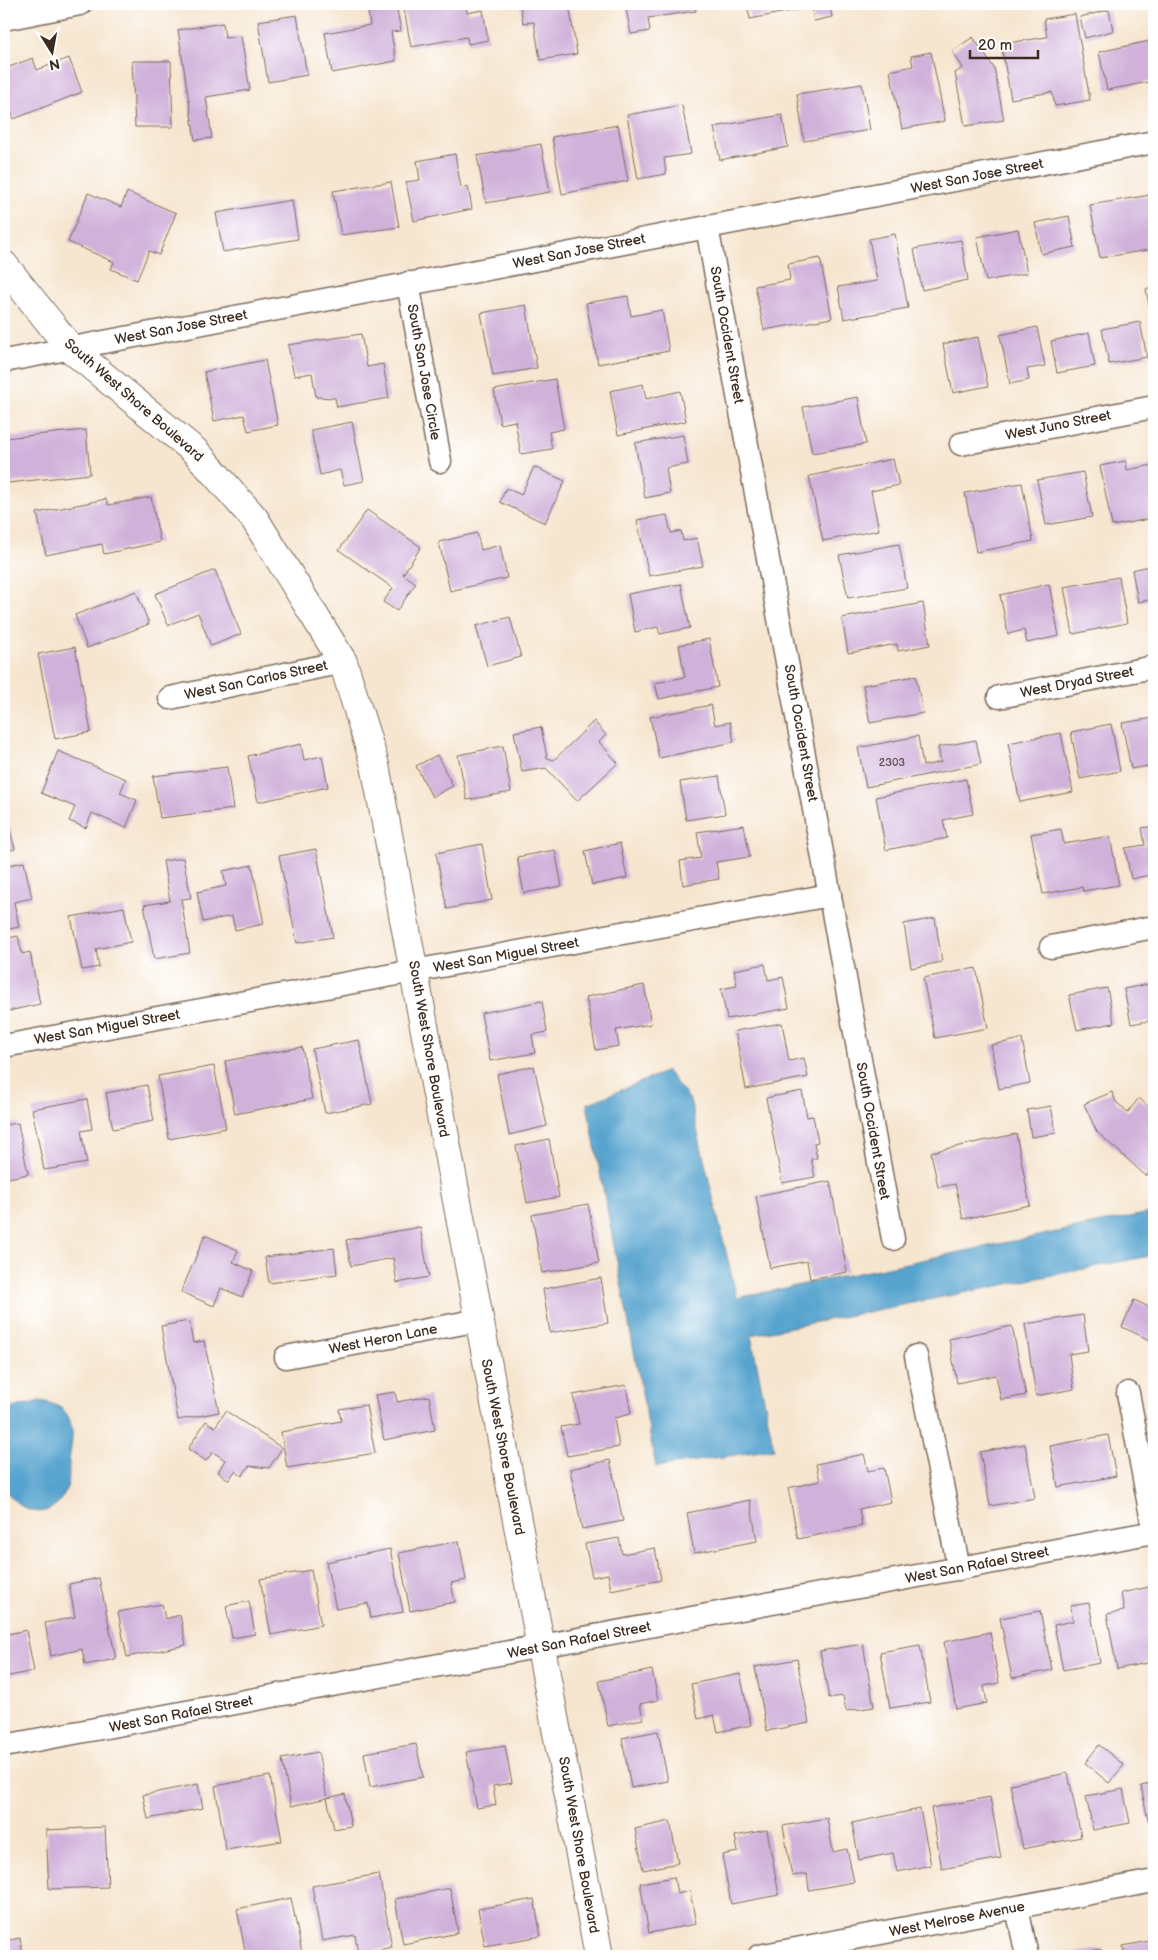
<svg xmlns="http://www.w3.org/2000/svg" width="1158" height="1960" font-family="'Balsamiq Sans',sans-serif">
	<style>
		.water { fill: #54a3ce; stroke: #486676 }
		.building { fill: #d0b1da }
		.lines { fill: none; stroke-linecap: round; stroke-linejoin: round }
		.minor-casing { stroke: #7c6b5c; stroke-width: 25 }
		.tertiary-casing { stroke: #7c6b5c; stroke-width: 30 }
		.minor { stroke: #fff; stroke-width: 22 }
		.tertiary { stroke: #fff; stroke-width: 28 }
		.labels { text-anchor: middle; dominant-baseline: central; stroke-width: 4; stroke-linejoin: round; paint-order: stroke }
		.number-label { font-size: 11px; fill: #604c4d }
		.street-label { font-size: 14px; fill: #3b2a1e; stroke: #fff }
	</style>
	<rect width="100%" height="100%" fill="#fff"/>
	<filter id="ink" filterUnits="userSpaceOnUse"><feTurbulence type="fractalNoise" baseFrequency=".02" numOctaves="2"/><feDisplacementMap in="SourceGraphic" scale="10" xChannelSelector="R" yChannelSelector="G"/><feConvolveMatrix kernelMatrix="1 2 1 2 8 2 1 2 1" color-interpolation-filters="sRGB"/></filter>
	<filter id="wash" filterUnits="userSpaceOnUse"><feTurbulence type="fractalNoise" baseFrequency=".0096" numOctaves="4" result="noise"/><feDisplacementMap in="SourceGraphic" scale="20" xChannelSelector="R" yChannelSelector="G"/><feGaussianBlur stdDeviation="1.12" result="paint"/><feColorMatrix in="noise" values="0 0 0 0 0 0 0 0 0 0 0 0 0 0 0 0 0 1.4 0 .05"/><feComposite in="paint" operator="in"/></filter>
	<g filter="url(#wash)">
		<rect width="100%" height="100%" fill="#f6e5cf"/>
		<g class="water">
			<path d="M667,1071L690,1100L737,1298L1154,1212V1255L751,1335L774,1449L656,1467L587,1104Z"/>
			<path d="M40,1401C53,1403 66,1407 70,1421C75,1435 70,1449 69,1463C68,1470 70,1476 68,1483C63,1506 42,1521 20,1505C14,1501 9,1494 4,1489V1410Z"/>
		</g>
		<g id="blocks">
			<g class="building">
				<path d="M367,4H396L401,31L391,32L396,61L332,73L325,33L370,25Z"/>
				<path d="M403,4H466L467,13L483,10L488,40L468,44L467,37L411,47Z"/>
				<path d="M520,4H547L548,8L569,5L577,54L540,60L534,22L523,23Z"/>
				<path d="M625,4H694L696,11L648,18L650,31L631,34Z"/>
				<path d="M747,4H801L802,9L750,19Z"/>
				<path d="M811,4H829L832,17L814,21Z"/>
				<path d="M1109,10L1113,31L1085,38L1080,17Z"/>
				<path d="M1075,14L1090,100L1055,106L1052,92L1011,99L1001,44L1047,37L1044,19Z"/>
				<path d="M297,15L307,75L268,82L258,21Z"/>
				<path d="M223,23L225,38L241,36L250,90L206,97L212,138L195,140L178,30Z"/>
				<path d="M973,37L994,68L1004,120L965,126L955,73L963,68L952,51Z"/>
				<path d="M1154,40V81L1107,90L1099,52Z"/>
				<path d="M931,52L945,121L902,129L890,71L913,66L911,56Z"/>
				<path d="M33,58L37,70L69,58L82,92L14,119L10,108L4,110V69Z"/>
				<path d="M132,61H171L173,127H135Z"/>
				<path d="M862,84L870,130L804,141L797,94Z"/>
				<path d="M682,105L691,154L664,158L666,174L638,179L627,115Z"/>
				<path d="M782,115L788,147L720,160L714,127Z"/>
				<path d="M618,125L628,181L562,194L552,137Z"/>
				<path d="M541,144L550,192L486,203L477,156Z"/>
				<path d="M455,154L461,188L468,186L472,209L414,221L406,182L420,180L417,161Z"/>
				<path d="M391,182L399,227L341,235L333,191Z"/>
				<path d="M127,192L176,213L159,255L149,251L137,280L111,269L114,262L68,242L88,193L121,207Z"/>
				<path d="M1150,195L1154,217V249L1100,258L1090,205Z"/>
				<path d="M292,200L298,239L223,252L216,213Z"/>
				<path d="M1069,216L1075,247L1041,254L1035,223Z"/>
				<path d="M1018,229L1027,273L986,281L977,237Z"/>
				<path d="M895,234L908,308L844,319L838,287L877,281L869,239Z"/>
				<path d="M961,240L968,280L922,290L914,249Z"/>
				<path d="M820,258L832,318L764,330L755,286L790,280L788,264Z"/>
				<path d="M1154,287V327H1153L1146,289Z"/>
				<path d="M628,296L631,316L662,310L669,351L598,364L586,303Z"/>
				<path d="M526,305L537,368L493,376L481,313Z"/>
				<path d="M1140,322L1147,357L1109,364L1102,329Z"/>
				<path d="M1037,327L1045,366L1027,369L1029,380L1010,384L1000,335Z"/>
				<path d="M1089,333L1095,366L1057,373L1051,341Z"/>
				<path d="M361,334L367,367L383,364L389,398L337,407L335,398L316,397L312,373L294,376L288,345Z"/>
				<path d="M978,337L988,386L953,393L943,344Z"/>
				<path d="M265,360L278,425L248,431L244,415L214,421L204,372Z"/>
				<path d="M555,379L564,429L549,432L552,449L521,454L515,421L500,424L494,390Z"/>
				<path d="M643,384L646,399L680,391L686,421L618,435L610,391Z"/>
				<path d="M858,397L866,444L812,453L803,407Z"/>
				<path d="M352,422L364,481L344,485L340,470L320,475L311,430Z"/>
				<path d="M86,430L90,474L8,483L4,438Z"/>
				<path d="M683,435L688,464L666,468L670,493L645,498L635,443Z"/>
				<path d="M893,459L899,485L871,491L879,530L823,541L809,476Z"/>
				<path d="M1126,461L1127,470L1153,465L1154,518L1112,526L1100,466Z"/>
				<path d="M534,467L565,481L545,523L500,502L506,488L521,495Z"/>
				<path d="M1083,472L1092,517L1046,525L1037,480Z"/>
				<path d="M1022,483L1033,541L976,552L965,493Z"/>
				<path d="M151,497L160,542L104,554L102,544L46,555L37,513L106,499L108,505Z"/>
				<path d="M367,510L421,547L403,574L416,583L397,611L383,602L393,588L339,550Z"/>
				<path d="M667,515L671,533L681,531L683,541L697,538L703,566L649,576L637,520Z"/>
				<path d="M477,533L481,550L500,545L507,578L450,591L439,542Z"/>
				<path d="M899,544L907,588L848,598L839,555Z"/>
				<path d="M1154,565V599L1138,602L1132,570Z"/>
				<path d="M215,570L241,634L211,646L198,613L168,625L155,594Z"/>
				<path d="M1119,577L1127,623L1073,634L1064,587Z"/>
				<path d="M681,584L690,628L660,634L658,627L635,632L628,594Z"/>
				<path d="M1049,584L1059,636L1027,643L1024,630L1008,634L1000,595Z"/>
				<path d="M136,591L149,624L87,648L75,615Z"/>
				<path d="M923,603L930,645L898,651L897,644L848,653L842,618Z"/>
				<path d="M510,617L521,657L487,666L476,626Z"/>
				<path d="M709,639L718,687L659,699L655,683L685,677L679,645Z"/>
				<path d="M75,647L91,732L55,739L38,654Z"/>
				<path d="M916,676L923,713L870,723L863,685Z"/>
				<path d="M711,705L715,725L730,722L734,742L659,758L650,717Z"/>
				<path d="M1154,718V765L1131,769L1122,723Z"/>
				<path d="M594,721L606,735L599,742L618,763L577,801L546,768L522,772L514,732L541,727L547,758L554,760Z"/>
				<path d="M1111,724L1120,771L1080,779L1071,732Z"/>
				<path d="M1061,733L1073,792L1020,802L1008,743Z"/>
				<path d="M918,736L923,766L941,762L938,747L976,740L981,764L866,787L858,748Z"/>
				<path d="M301,744L304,760L322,756L328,787L258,802L248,756Z"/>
				<path d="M503,746L511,792L467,800L458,755Z"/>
				<path d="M58,751L126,779L120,793L137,800L126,828L92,813L86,828L69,821L75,807L41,793Z"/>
				<path d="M437,755L453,786L432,797L416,766Z"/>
				<path d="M227,767L233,809L160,818L153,776Z"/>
				<path d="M719,776L725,814L686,820L680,782Z"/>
				<path d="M966,779L973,814L943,820L947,838L886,850L876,797Z"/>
				<path d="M4,814H6L15,849L4,852Z"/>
				<path d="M744,825L750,857L716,862L719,879L683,885L680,861L701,858L697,832Z"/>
				<path d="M1154,826V874L1131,879L1125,848L1145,845L1142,828Z"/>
				<path d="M1061,829L1064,844L1110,836L1119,885L1083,891L1082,887L1043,894L1031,834Z"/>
				<path d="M620,843L627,878L592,885L585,851Z"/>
				<path d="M482,844L492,900L447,909L436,853Z"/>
				<path d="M316,849L333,937L297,943L279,856Z"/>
				<path d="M555,850L562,886L524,893L517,857Z"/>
				<path d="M183,858L191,898L181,899L190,953L154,959L144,905L170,901L163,861Z"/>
				<path d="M24,862L32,898L14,902L19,927L4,930V866Z"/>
				<path d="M252,865L264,924L235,930L232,916L203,922L197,892L226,886L223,871Z"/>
				<path d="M124,907L131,942L96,949L99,967L82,970L71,917Z"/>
				<path d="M935,918L942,962L911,968L904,924Z"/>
				<path d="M18,936L22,954L30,952L40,1004L4,1012V939Z"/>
				<path d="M765,964L768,980L783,977L789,1008L727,1019L721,989L737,986L734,970Z"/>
				<path d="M976,968L988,1028L935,1038L923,978Z"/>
				<path d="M1154,983V1020L1131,1024L1124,989Z"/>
				<path d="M644,985L651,1024L616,1030L619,1046L596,1050L586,997Z"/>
				<path d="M1107,988L1114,1023L1077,1030L1069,995Z"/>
				<path d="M542,1001L547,1032L532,1035L535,1053L490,1061L481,1013Z"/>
				<path d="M782,1023L789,1061L804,1058L808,1077L746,1089L735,1031Z"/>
				<path d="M1022,1039L1030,1083L999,1089L991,1045Z"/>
				<path d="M359,1040L372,1104L325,1113L312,1049Z"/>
				<path d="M302,1047L312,1099L235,1114L225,1061Z"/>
				<path d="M214,1066L226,1128L169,1139L158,1076Z"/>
				<path d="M534,1066L547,1126L509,1135L497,1074Z"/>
				<path d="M147,1085L154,1121L113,1129L106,1093Z"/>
				<path d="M802,1091L807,1117L813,1116L818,1142L814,1143L817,1158L811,1159L815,1177L782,1183L766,1098Z"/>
				<path d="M1112,1092L1116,1102L1128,1112L1139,1098L1154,1112V1165L1146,1176L1097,1132L1084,1104Z"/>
				<path d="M87,1099L92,1129L81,1131L87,1163L44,1170L32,1109Z"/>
				<path d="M1051,1106L1056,1133L1031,1137L1027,1110Z"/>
				<path d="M18,1123L28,1174L4,1179V1125Z"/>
				<path d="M1016,1134L1030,1205L963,1219L955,1184L938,1187L931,1152Z"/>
				<path d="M549,1139L559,1197L527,1203L516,1146Z"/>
				<path d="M830,1181L847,1272L810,1279L807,1261L770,1268L756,1196Z"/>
				<path d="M588,1204L599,1263L542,1273L532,1215Z"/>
				<path d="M420,1227L429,1277L397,1283L393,1258L351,1266L346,1240Z"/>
				<path d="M205,1235L238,1250L233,1262L253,1271L242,1297L221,1288L214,1306L181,1292Z"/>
				<path d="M334,1248L337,1274L269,1283L265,1257Z"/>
				<path d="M601,1278L608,1323L550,1333L543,1289Z"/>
				<path d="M1154,1296V1342L1122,1327L1134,1300L1149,1307Z"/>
				<path d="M1083,1315L1088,1351L1069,1354L1074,1389L1036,1396L1025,1324Z"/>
				<path d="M189,1321L193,1343L204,1341L219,1412L178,1420L161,1326Z"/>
				<path d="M1012,1326L1026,1395L1001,1400L996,1375L957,1383L949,1339Z"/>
				<path d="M626,1385L631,1414L614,1418L619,1447L567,1456L561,1427L579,1424L573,1395Z"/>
				<path d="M395,1392L397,1402L429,1396L435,1430L384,1440L375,1395Z"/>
				<path d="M366,1405L375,1453L287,1468L281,1432L341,1421L339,1409Z"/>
				<path d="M226,1411L282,1448L269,1468L249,1466L242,1476L235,1471L229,1480L218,1472L225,1460L213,1452L206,1461L188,1449L206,1421L215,1427Z"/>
				<path d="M1108,1435L1116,1476L1058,1487L1050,1446Z"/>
				<path d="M1025,1444L1035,1498L990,1506L980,1452Z"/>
				<path d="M864,1454L868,1471L884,1468L891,1502L859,1509L862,1526L798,1539L788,1488L820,1481L816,1464Z"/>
				<path d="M610,1460L623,1521L582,1529L570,1469Z"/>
				<path d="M750,1500L757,1541L694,1553L687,1513Z"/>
				<path d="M619,1538L622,1554L655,1548L661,1580L611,1590L608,1574L592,1577L585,1544Z"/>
				<path d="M459,1541L466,1580L451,1583L455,1602L410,1611L399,1553Z"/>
				<path d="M390,1549L403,1612L371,1618L368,1603L336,1609L326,1562Z"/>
				<path d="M311,1570L321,1625L271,1635L260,1579Z"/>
				<path d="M99,1578L116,1659L85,1665L82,1649L51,1656L45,1623L75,1617L69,1584Z"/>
				<path d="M1154,1586V1643L1149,1644L1152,1662L1117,1669L1107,1614L1124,1611L1121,1593Z"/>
				<path d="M249,1601L255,1634L232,1638L226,1606Z"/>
				<path d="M1089,1603L1100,1663L1063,1670L1054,1625L1073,1621L1070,1606Z"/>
				<path d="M162,1604L165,1619L180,1615L186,1645L127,1657L118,1612Z"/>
				<path d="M1040,1611L1052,1670L1012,1678L1000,1618Z"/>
				<path d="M26,1630L34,1671L4,1677V1635Z"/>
				<path d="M990,1632L999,1683L984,1686L987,1703L956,1709L944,1642Z"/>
				<path d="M863,1644L874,1707L846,1711L843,1696L829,1698L820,1651Z"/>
				<path d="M920,1645L930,1702L890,1708L880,1652Z"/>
				<path d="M797,1659L809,1723L767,1731L755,1667Z"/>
				<path d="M652,1670L658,1700L640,1704L643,1719L608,1726L599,1681Z"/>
				<path d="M740,1674L751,1725L718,1732L714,1715L698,1719L691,1684Z"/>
				<path d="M658,1731L668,1781L631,1788L622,1738Z"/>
				<path d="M416,1744L423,1777L370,1787L364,1753Z"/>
				<path d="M1099,1745L1124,1765L1109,1783L1085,1763Z"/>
				<path d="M505,1746L512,1783L493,1786L496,1805L477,1808L466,1752Z"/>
				<path d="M318,1752L327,1798L291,1806L282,1759Z"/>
				<path d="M1068,1773L1081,1837L1023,1849L1010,1784Z"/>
				<path d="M270,1776L282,1841L226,1850L215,1786Z"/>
				<path d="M1154,1783V1819L1148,1820L1141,1786Z"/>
				<path d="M198,1784L203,1808L148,1819L143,1795Z"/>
				<path d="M1123,1789L1130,1823L1093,1830L1086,1796Z"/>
				<path d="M345,1794L351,1826L334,1829L327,1798Z"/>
				<path d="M990,1797L1001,1858L942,1869L931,1808Z"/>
				<path d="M920,1809L931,1865L897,1872L893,1853L859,1860L852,1823Z"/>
				<path d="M827,1818L833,1852L847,1849L854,1882L809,1890L807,1874L792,1876L783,1826Z"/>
				<path d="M670,1821L678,1863L643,1870L635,1829Z"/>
				<path d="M105,1827L108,1887L49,1889L46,1830Z"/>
				<path d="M767,1830L779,1895L731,1904L722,1855L738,1852L735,1836Z"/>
				<path d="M379,1874L392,1947L358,1954L355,1935L322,1941L312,1886Z"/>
				<path d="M674,1877L677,1894L690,1891L696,1924L649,1933L640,1883Z"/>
				<path d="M450,1888L458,1933L403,1944L395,1899Z"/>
				<path d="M291,1898L302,1953L287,1956H246L237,1909Z"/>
				<path d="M534,1899L541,1936L485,1946L478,1909Z"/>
				<path d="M20,1938L23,1956H4V1941Z"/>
				<path d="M1154,1940V1956H1125L1123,1946Z"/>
				<path d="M1101,1949L1102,1956H1064V1955Z"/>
			</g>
		</g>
	</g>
	<g filter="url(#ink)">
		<use href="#blocks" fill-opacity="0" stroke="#7c6b5c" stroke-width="1"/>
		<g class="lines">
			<g class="minor-casing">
				<g id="minor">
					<path d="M4,19L80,4"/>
					<path d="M707,227L893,1239"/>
					<path d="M408,283L440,461"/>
					<path d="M4,361L1154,142"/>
					<path d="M961,444L1154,407"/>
					<path d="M999,697L1154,667"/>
					<path d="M170,698L343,662"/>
					<path d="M1051,947L1154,927"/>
					<path d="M4,1046L830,895"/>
					<path d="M916,1356L959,1569"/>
					<path d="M286,1357L479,1320"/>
					<path d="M1128,1393L1154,1532"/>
					<path d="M4,1746L1154,1532"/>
					<path d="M1017,1908L1027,1956"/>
					<path d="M759,1956L1154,1881"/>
				</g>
			</g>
			<g class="tertiary-casing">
				<path id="tertiary" d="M4,265L71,349L196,452L254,518L343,662L375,765L599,1956"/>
			</g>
			<use href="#minor" class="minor"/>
			<use href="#tertiary" class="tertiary"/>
		</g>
	</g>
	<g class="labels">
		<g class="number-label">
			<text x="892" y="762">2303</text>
		</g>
		<g class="street-label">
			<text transform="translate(977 176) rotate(-11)">West San Jose Street</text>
			<text transform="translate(579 251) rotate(-11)">West San Jose Street</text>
			<text transform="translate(181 327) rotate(-11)">West San Jose Street</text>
			<text transform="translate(727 335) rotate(80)">South Occident Street</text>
			<text transform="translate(424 372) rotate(80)">South San Jose Circle</text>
			<text transform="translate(134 400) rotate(41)">South West Shore Boulevard</text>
			<text transform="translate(1058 425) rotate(-11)">West Juno Street</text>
			<text transform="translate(256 680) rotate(-12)">West San Carlos Street</text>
			<text transform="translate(1077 682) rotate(-11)">West Dryad Street</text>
			<text transform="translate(801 733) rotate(80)">South Occident Street</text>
			<text transform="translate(506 955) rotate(-10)">West San Miguel Street</text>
			<text transform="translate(107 1027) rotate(-10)">West San Miguel Street</text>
			<text transform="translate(429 1049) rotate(80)">South West Shore Boulevard</text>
			<text transform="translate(873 1131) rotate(80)">South Occident Street</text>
			<text transform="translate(383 1339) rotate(-11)">West Heron Lane</text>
			<text transform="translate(503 1447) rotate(79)">South West Shore Boulevard</text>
			<text transform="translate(977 1565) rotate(-11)">West San Rafael Street</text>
			<text transform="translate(579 1640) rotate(-11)">West San Rafael Street</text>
			<text transform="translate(181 1714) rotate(-11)">West San Rafael Street</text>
			<text transform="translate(579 1845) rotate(80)">South West Shore Boulevard</text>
			<text transform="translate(957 1919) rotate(-11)">West Melrose Avenue</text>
		</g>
	</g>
	<rect width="1158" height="1960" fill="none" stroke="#fff" stroke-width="20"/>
	<g transform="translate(52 52) rotate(169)" stroke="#ffffff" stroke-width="4" paint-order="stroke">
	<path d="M0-4L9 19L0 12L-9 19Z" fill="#3b2a1e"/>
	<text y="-8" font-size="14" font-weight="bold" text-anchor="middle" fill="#3b2a1e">N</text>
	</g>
	<path d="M970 50v8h68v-8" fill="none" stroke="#3b2a1e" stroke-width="2.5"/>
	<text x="978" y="50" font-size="15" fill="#3b2a1e" stroke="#ffffff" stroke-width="4" paint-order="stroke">20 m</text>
</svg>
